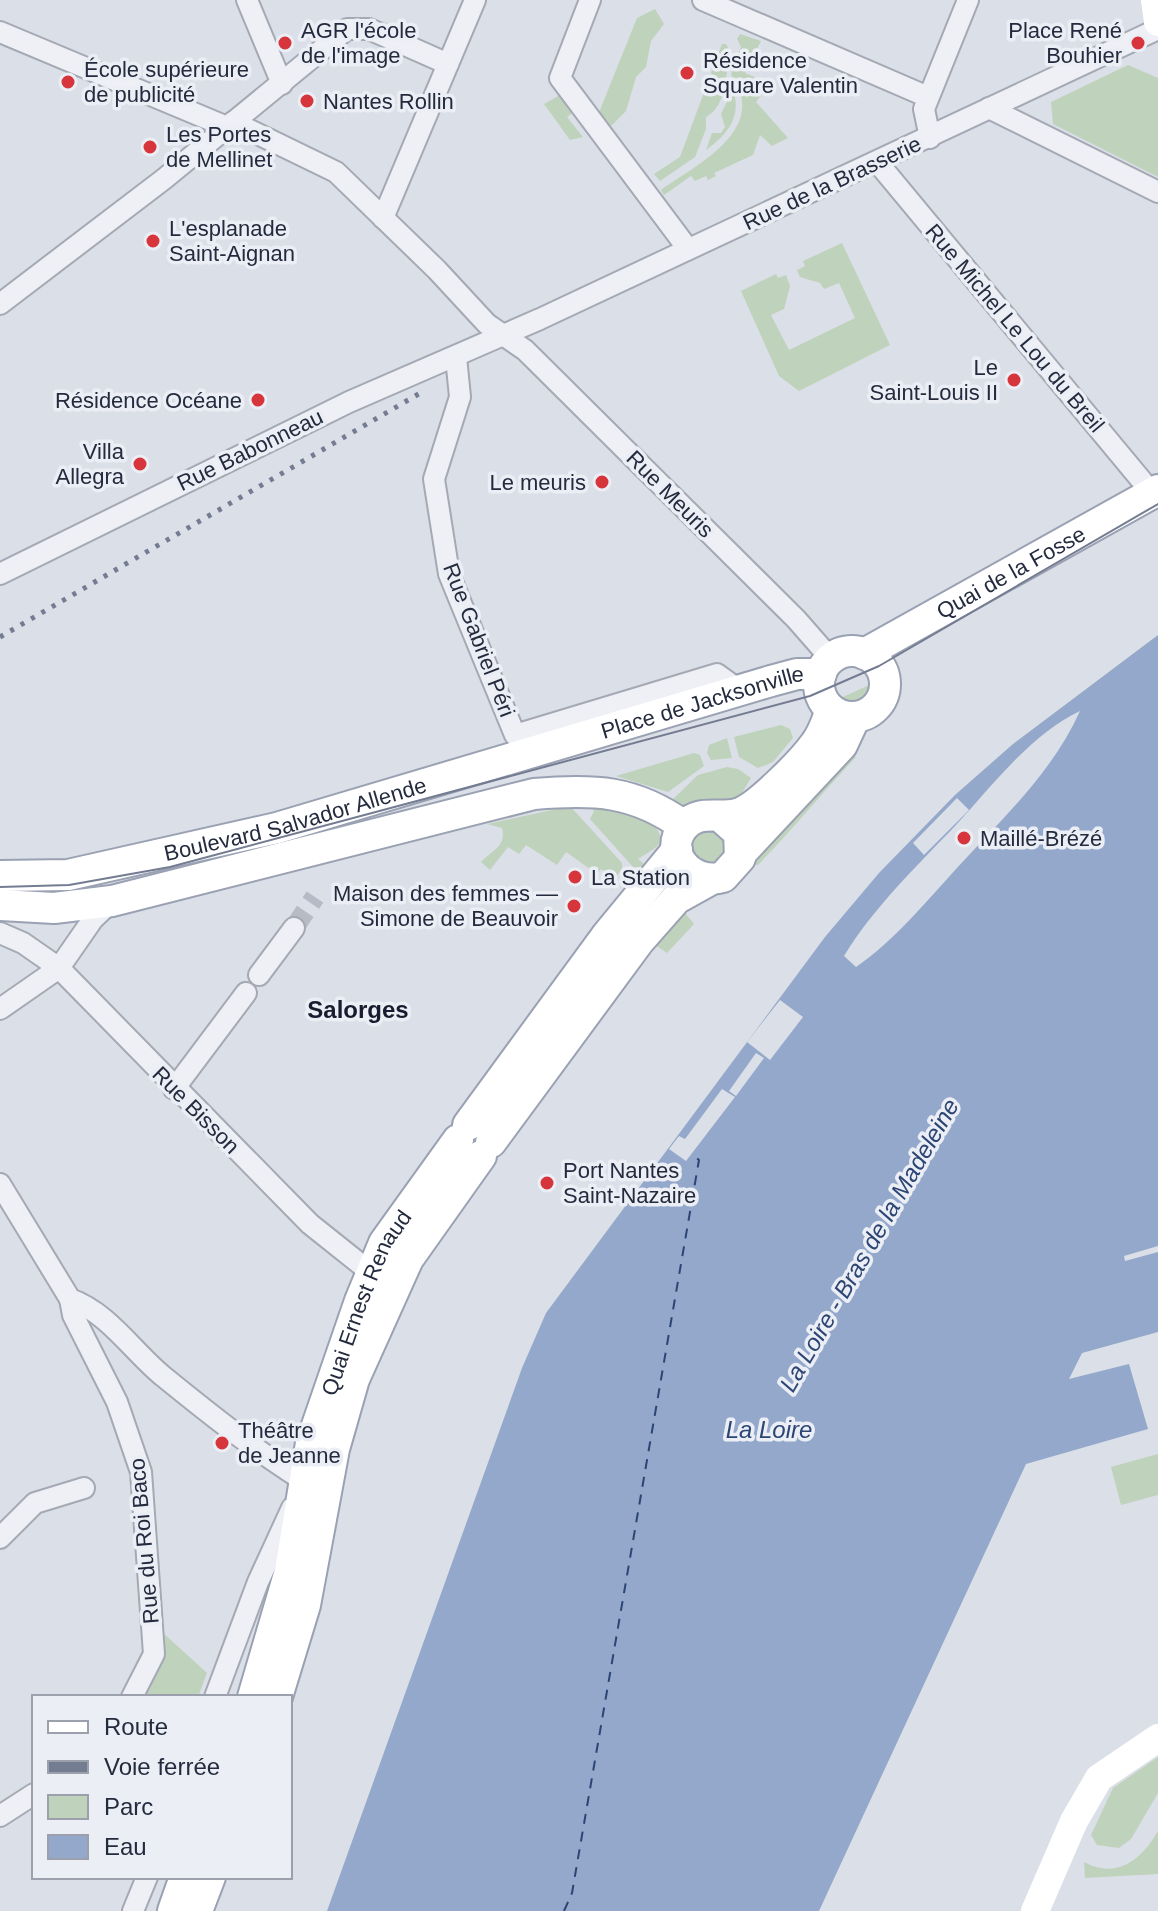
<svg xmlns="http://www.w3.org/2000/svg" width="1158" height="1911" font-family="Helvetica,sans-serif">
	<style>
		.green { fill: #bfd2bc }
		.water { fill: #93a8ca; fill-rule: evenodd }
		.pier { fill: #dbdfe7 }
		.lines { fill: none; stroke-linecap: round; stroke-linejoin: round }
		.ferry { stroke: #2c4574; stroke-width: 2; stroke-dasharray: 10 8; stroke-linecap: butt }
		.minor-tunnel { stroke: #b6bbc5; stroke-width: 20; stroke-dasharray: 20 10; stroke-linecap: butt }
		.minor-casing { stroke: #a4a9b4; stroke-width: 24 }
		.primary-casing { stroke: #9aa1b3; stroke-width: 34 }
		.minor { stroke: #eef0f5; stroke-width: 20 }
		.secondary { stroke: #fff; stroke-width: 28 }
		.primary { stroke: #fff; stroke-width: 30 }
		.tram { stroke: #747c92; stroke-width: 2 }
		.rail { stroke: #747c92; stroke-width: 5; stroke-dasharray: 4 8; stroke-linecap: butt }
		.poi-dot { fill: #d7353c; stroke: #ebeef5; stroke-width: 3 }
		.labels { text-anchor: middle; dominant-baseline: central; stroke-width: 7; stroke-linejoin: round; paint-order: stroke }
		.poi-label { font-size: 22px; fill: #242b3e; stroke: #ebeef5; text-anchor: start }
		.street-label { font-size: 22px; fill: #242b3e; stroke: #ebeef5 }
		.neighbourhood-label { font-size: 24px; font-weight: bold; fill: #171c2e; stroke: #ebeef5 }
		.water-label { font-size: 24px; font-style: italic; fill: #2c4574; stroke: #ebeef5 }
	</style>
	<rect width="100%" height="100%" fill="#dbdfe7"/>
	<g class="green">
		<path d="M655,9L664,24L651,41L646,67L636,77L626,111L610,127L598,115L637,18Z"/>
		<path d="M740,34L761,41L745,73L759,79L766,89L756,102L788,138L772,146L760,135L753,155L714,173L716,176L708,180L706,176L695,181L691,176L664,195L661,190C698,164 770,129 731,75L741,47L737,39Z"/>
		<path d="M722,44H726L731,53C724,74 728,105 706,117V129L695,157L660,181L654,174L680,157Z"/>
		<path d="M1128,65L1158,78V177L1053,124L1051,102Z"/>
		<path d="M733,89C742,117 728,134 706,150L712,133H721L725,127L721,114Z"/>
		<path d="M565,92L580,107L567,117L583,137L570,140L544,104Z"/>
		<path d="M842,243L890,345L799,391L779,376L741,291L776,274L778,278L786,275L790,286L784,309L771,315L789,350L855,318L839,283L824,289L820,283L800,277L797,270L805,266L803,261Z"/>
		<path d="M876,682C875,708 853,711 834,701Z"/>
		<path d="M781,725L790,729L793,738L773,762L758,768L739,757L734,737Z"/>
		<path d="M727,738L732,758L711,760L707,753L709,745Z"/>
		<path d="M694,753L700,755L704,766L668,792L616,776Z"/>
		<path d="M850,753L856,757C822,793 792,830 758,865L752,864Z"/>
		<path d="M727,767L738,769L751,778L743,791L742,802L687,809L668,804L698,775Z"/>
		<path d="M603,802L651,822C672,844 654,848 638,859L645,865L643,867H633L590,819L594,811L590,807Z"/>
		<path d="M570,806L622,863V870L615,878L601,869L597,874L566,852L557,865L526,845L519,854L508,847L490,870L481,862C491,851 507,846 502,828L487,824Z"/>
		<path d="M694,828L727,832L728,859L702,869L686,840Z"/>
		<path d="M685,913L694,924L667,953L654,944Z"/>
		<path d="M1158,1454V1495L1121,1505L1111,1467Z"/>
		<path d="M162,1632L207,1673L198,1697H138Z"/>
		<path d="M1158,1757V1793L1131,1839L1119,1848L1097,1845L1091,1835L1113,1788Z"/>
		<path d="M1158,1831V1874L1085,1878L1084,1862C1117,1880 1142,1859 1158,1831Z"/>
	</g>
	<path class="water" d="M1158,635V1246L1124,1256L1125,1261L1158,1252V1332L1082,1353L1069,1379L1129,1364L1148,1429L1026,1464L819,1911H327L522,1368L546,1313L825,937L879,873L955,795L1013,744ZM1080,711C1052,773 1002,819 956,869C925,903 894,941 856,967L844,956C874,907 916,867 955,826C992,786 1030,735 1080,711Z"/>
	<g class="pier">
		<path d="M957,798L969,810L924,855L913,843Z"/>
		<path d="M780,1000L803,1017L770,1060L747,1042Z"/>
		<path d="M756,1053L764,1058L736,1096L729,1091Z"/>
		<path d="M722,1089L735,1097L686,1161L669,1149L679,1136L685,1139Z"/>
	</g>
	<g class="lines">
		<path class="ferry" d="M564,1911L572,1893L699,1160L692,1154"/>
		<path class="minor-tunnel" d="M294,928L315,897"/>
		<g class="minor-casing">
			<g id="minor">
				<path d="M247,0L282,84"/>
				<path d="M590,0L560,78L688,249"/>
				<path d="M703,0L928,97"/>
				<path d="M0,32L227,127"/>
				<path d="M989,108L1158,192"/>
				<path d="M233,122L336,172L437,270L487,324L525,350L796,619L831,659"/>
				<path d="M930,138L924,109L968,0"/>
				<path d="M878,163L1152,493"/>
				<path d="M383,218L475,0"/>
				<path d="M0,304L164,179L347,29H369L448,64"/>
				<path d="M456,357L460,397L434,479L449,574L515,735L717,674L739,690"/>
				<path d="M0,574L349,402L540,319L1158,29"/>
				<path d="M0,933L23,943L59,968L310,1224L379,1279"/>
				<path d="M259,975L294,928"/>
				<path d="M0,1009L59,968L93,919L112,901"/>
				<path d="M174,1089L246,993"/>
				<path d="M0,1184L70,1299C109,1313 133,1352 164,1377C212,1416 261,1455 314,1487"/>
				<path d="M70,1299L73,1315L117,1402L141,1472L154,1654L132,1697"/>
				<path d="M0,1538L35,1503L84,1488"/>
				<path d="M215,1697L258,1582L292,1508"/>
				<path d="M0,1816L34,1794"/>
				<path d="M133,1911L147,1877"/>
			</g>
		</g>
		<g class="primary-casing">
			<g id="primary">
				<circle cx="852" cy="684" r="33"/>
				<path id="s1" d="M864,654L1158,490"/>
				<path d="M721,817L739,833L740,858L723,877C693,886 661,854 684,826C699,809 718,819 737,814C756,809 803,761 815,744C823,734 827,721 831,710"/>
				<path d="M742,852L842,745L855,717"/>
				<path id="s2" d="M0,876L68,875L277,828L771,681L797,674H821"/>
				<path d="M0,905L54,908L112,901L534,794C594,789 634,790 684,826"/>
				<path d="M468,1125L607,935L677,850"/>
				<path d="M491,1142L639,941L676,899L712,879"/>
				<path id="s3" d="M253,1697L290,1571L311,1443L360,1301L384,1243L458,1140"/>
				<path d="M277,1697L305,1605L334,1449L354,1379L408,1259L481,1156"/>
				<path d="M173,1911L185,1877"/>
				<path d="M197,1911L210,1877"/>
			</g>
		</g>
		<use href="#minor" class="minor"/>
		<g class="secondary">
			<path d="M1155,0L1158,22"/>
			<path d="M1035,1911L1074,1821L1099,1778L1158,1738"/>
		</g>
		<use href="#primary" class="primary"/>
		<path class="tram" d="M0,887L69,885L170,867L810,696L879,666L1158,504"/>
		<path class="rail" d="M0,637L422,392"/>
	</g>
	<g class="poi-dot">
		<circle cx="285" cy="43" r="8"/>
		<circle cx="1138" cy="43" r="8"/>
		<circle cx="687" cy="73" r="8"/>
		<circle cx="68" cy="82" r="8"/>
		<circle cx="307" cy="101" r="8"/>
		<circle cx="150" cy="147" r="8"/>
		<circle cx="153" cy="241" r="8"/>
		<circle cx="1014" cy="380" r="8"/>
		<circle cx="258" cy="400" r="8"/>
		<circle cx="140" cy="464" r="8"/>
		<circle cx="602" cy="482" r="8"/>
		<circle cx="964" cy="838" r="8"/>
		<circle cx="575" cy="877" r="8"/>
		<circle cx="574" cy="906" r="8"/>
		<circle cx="547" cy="1183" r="8"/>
		<circle cx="222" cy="1443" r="8"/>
	</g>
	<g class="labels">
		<g class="poi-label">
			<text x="301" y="30">AGR l'école<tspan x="301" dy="25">de l'image</tspan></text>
			<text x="1122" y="30" text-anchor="end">Place René<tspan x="1122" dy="25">Bouhier</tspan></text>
			<text x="703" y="60">Résidence<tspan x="703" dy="25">Square Valentin</tspan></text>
			<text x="84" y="69">École supérieure<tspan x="84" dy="25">de publicité</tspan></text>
			<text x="323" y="101">Nantes Rollin</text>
			<text x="166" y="134">Les Portes<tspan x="166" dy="25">de Mellinet</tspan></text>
			<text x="169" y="228">L'esplanade<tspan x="169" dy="25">Saint-Aignan</tspan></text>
			<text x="998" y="367" text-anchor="end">Le<tspan x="998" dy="25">Saint-Louis II</tspan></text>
			<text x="242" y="400" text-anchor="end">Résidence Océane</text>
			<text x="124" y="451" text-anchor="end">Villa<tspan x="124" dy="25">Allegra</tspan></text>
			<text x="586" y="482" text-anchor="end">Le meuris</text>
			<text x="980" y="838">Maillé-Brézé</text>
			<text x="591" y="877">La Station</text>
			<text x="558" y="893" text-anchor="end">Maison des femmes —<tspan x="558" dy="25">Simone de Beauvoir</tspan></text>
			<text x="563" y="1170">Port Nantes<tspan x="563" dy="25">Saint-Nazaire</tspan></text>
			<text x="238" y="1430">Théâtre<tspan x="238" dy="25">de Jeanne</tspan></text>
		</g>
		<g class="street-label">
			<text transform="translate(832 183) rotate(-25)">Rue de la Brasserie</text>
			<text transform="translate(1015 328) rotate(50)">Rue Michel Le Lou du Breil</text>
			<text transform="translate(250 450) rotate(-26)">Rue Babonneau</text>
			<text transform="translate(670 494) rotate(45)">Rue Meuris</text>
			<text stroke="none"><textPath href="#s1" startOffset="168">Quai de la Fosse</textPath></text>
			<text transform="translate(479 640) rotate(69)">Rue Gabriel Péri</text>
			<text stroke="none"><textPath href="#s2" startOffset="726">Place de Jacksonville</textPath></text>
			<text stroke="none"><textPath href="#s2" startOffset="302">Boulevard Salvador Allende</textPath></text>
			<text transform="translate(196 1110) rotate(45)">Rue Bisson</text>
			<text stroke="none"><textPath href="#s3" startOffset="412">Quai Ernest Renaud</textPath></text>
			<text transform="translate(144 1541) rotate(-95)">Rue du Roi Baco</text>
		</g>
		<g class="neighbourhood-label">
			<text x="358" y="1009">Salorges</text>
		</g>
		<g class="water-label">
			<text transform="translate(869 1245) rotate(-60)">La Loire - Bras de la Madeleine</text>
			<text x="769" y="1429">La Loire</text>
		</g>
	</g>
	<rect x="32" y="1695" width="260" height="184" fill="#ebeef5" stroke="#9ba0ac" stroke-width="2"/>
	<rect x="48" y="1721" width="40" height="12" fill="#ffffff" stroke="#9ba0ac" stroke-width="2"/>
	<text x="104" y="1735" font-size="24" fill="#242b3e">Route</text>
	<rect x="48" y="1761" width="40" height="12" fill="#747c92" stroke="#9ba0ac" stroke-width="2"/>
	<text x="104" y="1775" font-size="24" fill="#242b3e">Voie ferrée</text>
	<rect x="48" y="1795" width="40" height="24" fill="#bfd2bc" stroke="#9ba0ac" stroke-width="2"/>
	<text x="104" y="1815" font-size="24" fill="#242b3e">Parc</text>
	<rect x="48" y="1835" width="40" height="24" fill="#93a8ca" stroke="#9ba0ac" stroke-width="2"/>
	<text x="104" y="1855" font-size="24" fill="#242b3e">Eau</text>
</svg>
